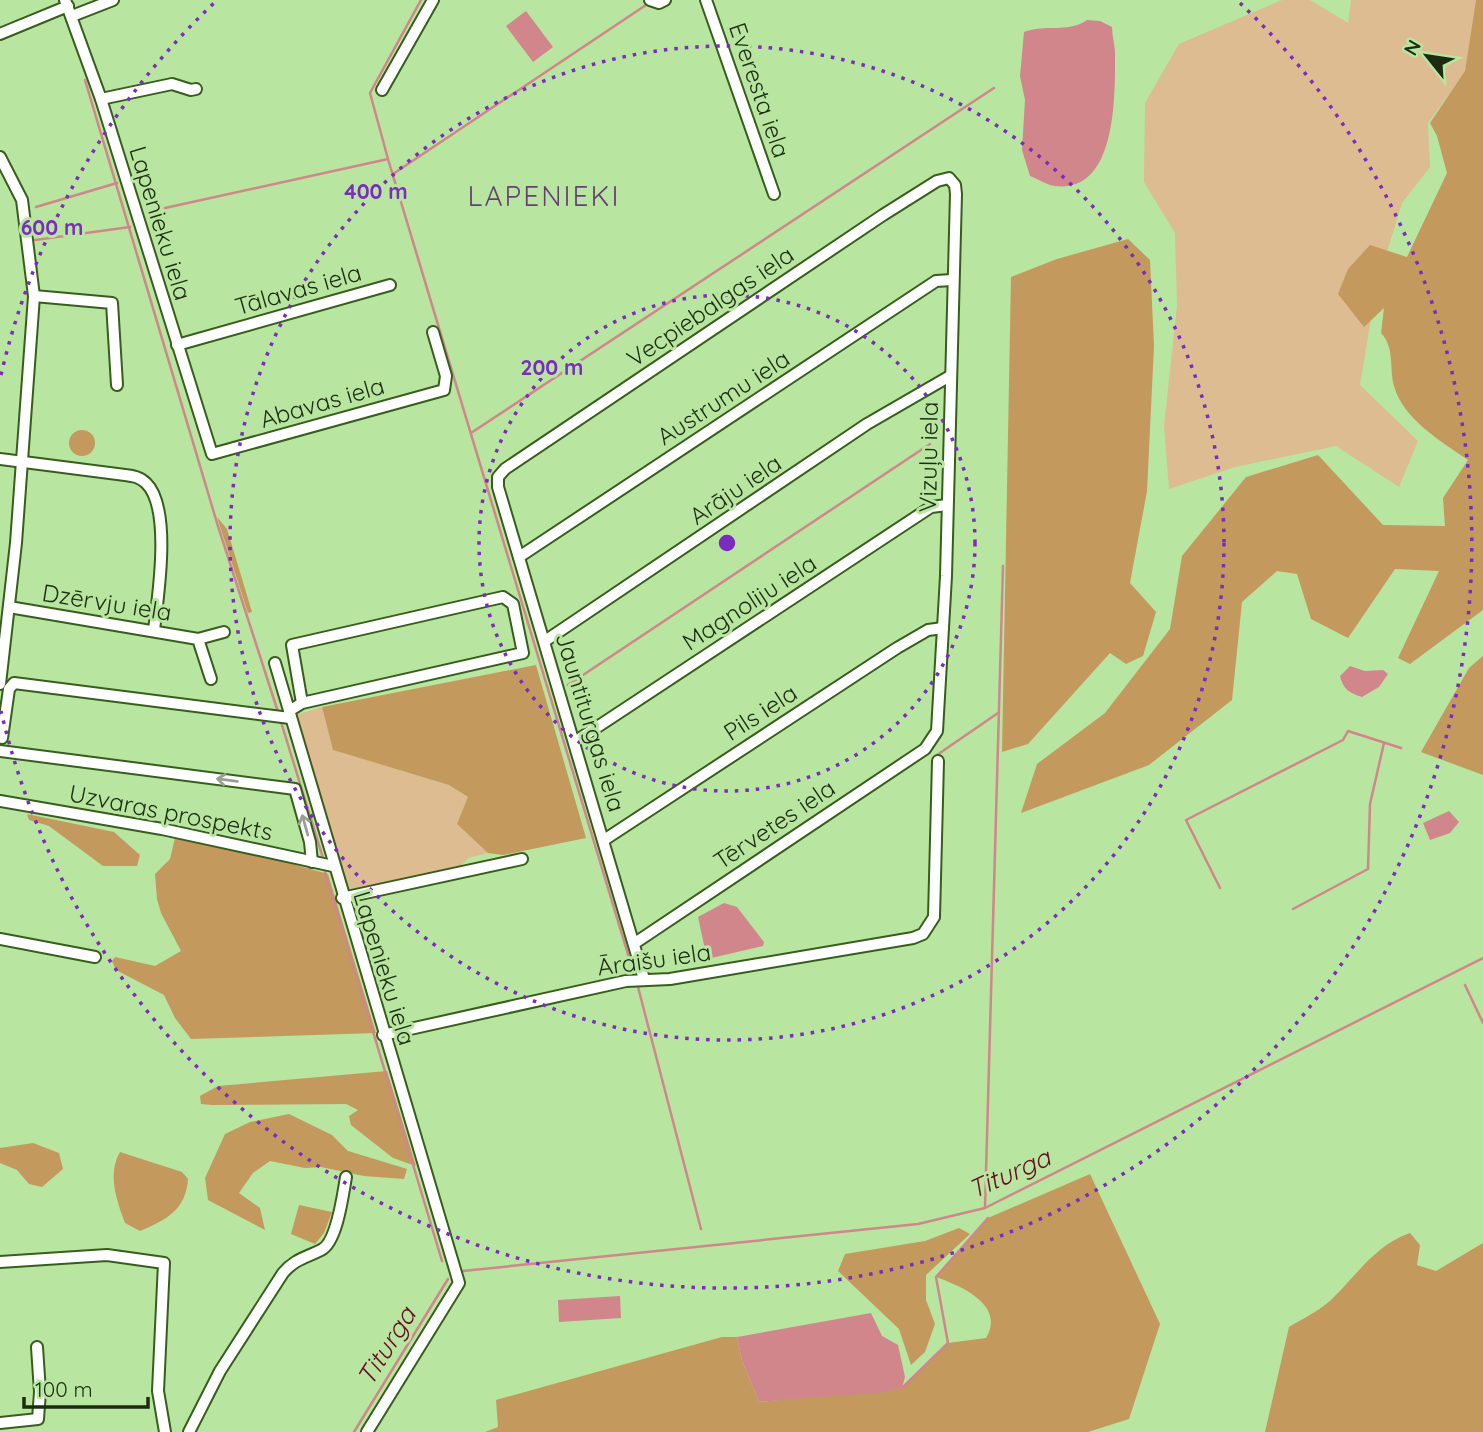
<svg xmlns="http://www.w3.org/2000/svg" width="1483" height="1432" font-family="Quicksand,sans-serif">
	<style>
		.green { fill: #dcbc90 }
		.forest { fill: #c3995e }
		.water { fill: #d1868c }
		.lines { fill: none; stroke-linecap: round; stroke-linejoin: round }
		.stream { stroke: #d1868c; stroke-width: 2.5 }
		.minor-casing { stroke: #375e1c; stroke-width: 14 }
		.minor { stroke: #fff; stroke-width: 10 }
		.oneway { stroke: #98a094 }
		.ring { fill: none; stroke: #7b2cbf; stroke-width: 3.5; stroke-dasharray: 3.5 7 }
		.labels { text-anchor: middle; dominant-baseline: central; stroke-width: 6; stroke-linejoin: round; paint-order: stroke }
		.street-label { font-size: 24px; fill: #1b2c11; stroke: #b8e59f }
		.water-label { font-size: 26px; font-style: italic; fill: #670c22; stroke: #b8e59f }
		.quarter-label { font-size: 28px; letter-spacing: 2px; fill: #663f77; stroke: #b8e59f }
		.centre { fill: #7b2cbf; stroke: #b8e59f; stroke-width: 3.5 }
		.ring-label { font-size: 21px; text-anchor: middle; font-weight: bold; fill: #7b2cbf; stroke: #b8e59f; stroke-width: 6; stroke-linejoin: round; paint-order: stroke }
	</style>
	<rect width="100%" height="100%" fill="#b8e59f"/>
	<g class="green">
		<path d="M1282,0H1310L1348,23L1351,0H1476L1465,72L1428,123L1430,167L1402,203L1376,288L1360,385L1418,441L1399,487L1336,446L1235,467L1169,489L1164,426L1177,306L1175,233L1144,182L1145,103L1179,44Z"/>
		<path d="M322,707L333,750L449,785L469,798L457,824L488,853L468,858L461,866L395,884L348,889L296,715Z"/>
	</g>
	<g class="forest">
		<path d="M1476,0H1483V610L1410,664L1398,658L1439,571L1395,569L1348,638L1311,619L1297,574L1277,571L1242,602L1232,700L1149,765L1021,813L1037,764L1105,713L1170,629L1182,556L1246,477L1318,455L1383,525L1445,526L1443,498L1468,460C1442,442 1403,419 1394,386C1389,368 1395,348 1381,333L1384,308L1364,327L1338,294L1348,269L1370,245L1407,257L1447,173L1437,136L1430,123L1465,71Z"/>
		<path d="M1128,239L1150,260L1154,346L1147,491L1130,583L1156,612L1143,656L1126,664L1110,653L1028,744L1002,752L1011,277L1057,259Z"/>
		<circle cx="82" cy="443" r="13"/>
		<path d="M217,517L227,529L252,612L248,613Z"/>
		<path d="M1483,656V775L1421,752L1469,668Z"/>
		<path d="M536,665L586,838L503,855L488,853L457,824L468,797L449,785L333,750L322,707Z"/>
		<path d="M27,814L114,832L140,855L137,866H103L49,826L29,820Z"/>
		<path d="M175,838L250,852L328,874L376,1033L191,1039L175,1018L164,995L116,970L112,961L115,957L155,966L181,951L161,913L157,899L155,874L170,859Z"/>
		<path d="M387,1071L416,1166L393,1158L351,1125L349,1116L358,1110L346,1104L212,1105L201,1104L200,1096L218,1086Z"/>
		<path d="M289,1114L332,1135L348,1151L407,1169L404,1179L364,1176L321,1167L305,1168L270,1161L253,1173L239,1193L260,1208L265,1230L208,1200L205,1178L225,1134L250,1122Z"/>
		<path d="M33,1143L59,1153L63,1169L42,1187L29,1184L17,1170L0,1163V1148Z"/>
		<path d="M120,1152L182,1172L188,1179C186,1210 166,1220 140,1231L125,1223C117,1201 107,1174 120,1152Z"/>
		<path d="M1090,1174L1160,1324L1129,1419L1088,1432H485L498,1427L496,1400L722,1337H737L742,1361L759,1402L902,1388L948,1343L986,1338C1006,1305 961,1286 936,1277L988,1218Z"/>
		<path d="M299,1205L332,1212L324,1233L315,1244L291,1234Z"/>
		<path d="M959,1228L970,1234L926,1275V1300L935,1324L925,1352L911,1365L899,1329L838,1271L845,1254L925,1241Z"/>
		<path d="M1410,1233L1420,1245L1417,1265L1436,1271L1483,1243V1432H1265L1289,1327C1304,1318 1323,1309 1335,1296C1360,1271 1376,1245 1410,1233Z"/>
	</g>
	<g class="water">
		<path d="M526,11L553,47L533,62L506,26Z"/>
		<path d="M1087,20L1100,21L1112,27C1112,36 1115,45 1115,53C1115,92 1118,194 1055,186C1047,185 1038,179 1030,176L1022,150L1025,100L1020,76L1024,32C1045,24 1069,33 1087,20Z"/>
		<path d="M1350,666L1365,671L1383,670L1388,674L1379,687L1362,697C1349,693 1343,689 1340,676Z"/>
		<path d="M1449,811L1459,822L1450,833L1430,840L1423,823Z"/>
		<path d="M724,903L737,907L764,942L763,946L707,959L698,917Z"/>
		<path d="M620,1296L621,1318L559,1322L558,1300Z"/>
		<path d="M871,1313L882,1336L898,1345L905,1377L902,1388L886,1392L759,1402L742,1361L737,1337Z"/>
	</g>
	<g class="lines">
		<g class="stream">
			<path d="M85,80L217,523L278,712"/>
			<path d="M388,159L370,93L421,0"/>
			<path d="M393,174L646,5"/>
			<path d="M36,207L117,183"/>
			<path d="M165,208L388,159L633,971"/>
			<path d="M35,240L130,227"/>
			<path d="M471,433L994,88"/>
			<path d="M568,685L930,444"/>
			<path d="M281,722L323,858"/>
			<path d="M937,755L998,713"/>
			<path d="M325,872L442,1261"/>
			<path d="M1220,888L1186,820L1343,740L1348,731L1401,748"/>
			<path d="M1293,909L1368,869L1370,804L1384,743"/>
			<path d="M1465,985L1483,1023"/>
			<path d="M638,987L701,1229"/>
			<path d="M985,1208L1003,566"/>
			<path d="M463,1271L918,1224L985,1208L1483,958"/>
			<path d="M902,1388L948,1343L936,1277L988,1218"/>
			<path d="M354,1432L448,1279"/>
		</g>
		<g class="minor-casing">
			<g id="minor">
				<path d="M65,0L101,99L212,454L444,390L446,376L433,332"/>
				<path d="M650,0L659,3L665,0"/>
				<path d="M706,0L774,194"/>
				<path d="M72,16L113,0"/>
				<path d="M0,34L68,6"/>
				<path d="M382,90L433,0"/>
				<path d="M101,99L172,84L191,90L196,89"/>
				<path d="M0,157L22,200L34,296L16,543L0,684"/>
				<path d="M34,296L112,303L117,385"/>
				<path d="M177,345L390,285"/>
				<path d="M0,459L125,475C133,476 140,477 146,483C172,508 158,596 154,630"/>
				<path d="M519,557L936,281L952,280"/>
				<path d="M9,607L198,639L211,679"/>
				<path d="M198,639L224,632"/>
				<path d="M545,641L867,424L950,376"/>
				<path d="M275,663L459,1283L367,1432"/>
				<path d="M289,711L302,703L523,653L513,604L503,597L292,645L302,703"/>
				<path d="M2,738L9,689L14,683L290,718"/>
				<path d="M576,741L931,507L947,505"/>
				<path d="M0,751L295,789L310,842L312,862"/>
				<path d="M0,801L162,829L333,866"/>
				<path d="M604,840L897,648L928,630L943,628"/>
				<path d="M342,898L522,859"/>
				<path d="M0,939L95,957"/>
				<path d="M635,943L925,749L937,731L946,576L956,194L955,185L949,178L937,181L883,215L505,469L498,477V487L644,979"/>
				<path d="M383,1035L626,981L670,979L913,938L923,934L934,917L938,761"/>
				<path d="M0,1262L107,1255L164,1263L158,1391L165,1432"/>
				<path d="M0,1423L38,1419L40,1392L37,1347"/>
				<path d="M189,1432L220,1371L283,1273C295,1259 305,1258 321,1250C337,1243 343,1194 346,1177"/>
			</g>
		</g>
		<use href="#minor" class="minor"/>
	</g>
	<defs><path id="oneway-shaft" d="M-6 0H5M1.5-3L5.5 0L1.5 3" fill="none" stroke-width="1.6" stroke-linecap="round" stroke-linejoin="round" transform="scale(1.75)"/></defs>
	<g class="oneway">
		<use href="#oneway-shaft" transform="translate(227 780) rotate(-173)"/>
		<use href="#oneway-shaft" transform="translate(305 825) rotate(-106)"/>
	</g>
	<g class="ring">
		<circle cx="727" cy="543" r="248"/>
		<circle cx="727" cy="543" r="497"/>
		<path d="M1 375A745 745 0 0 1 214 3M1240 3A745 745 0 1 1 1 711"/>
	</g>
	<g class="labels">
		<g class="street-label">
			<text transform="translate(760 90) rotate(71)">Everesta iela</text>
			<text transform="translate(161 223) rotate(73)">Lapenieku iela</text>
			<text transform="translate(298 289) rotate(-16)">Tālavas iela</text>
			<text transform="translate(710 306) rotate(-34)">Vecpiebalgas iela</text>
			<text transform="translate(723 397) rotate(-33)">Austrumu iela</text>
			<text transform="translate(322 402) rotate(-16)">Abavas iela</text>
			<text transform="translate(928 457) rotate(-89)">Vizuļu iela</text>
			<text transform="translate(735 489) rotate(-34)">Arāju iela</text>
			<text transform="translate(107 602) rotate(9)">Dzērvju iela</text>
			<text transform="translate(749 602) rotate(-33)">Magnoliju iela</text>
			<text transform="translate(760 712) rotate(-33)">Pils iela</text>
			<text transform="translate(591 722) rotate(73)">Jauntiturgas iela</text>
			<text transform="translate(171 812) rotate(11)">Uzvaras prospekts</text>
			<text transform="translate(774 824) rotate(-34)">Tērvetes iela</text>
			<text transform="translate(654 959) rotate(-8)">Āraišu iela</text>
			<text transform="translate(385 968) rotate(73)">Lapenieku iela</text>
		</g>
		<g class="water-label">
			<text transform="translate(1009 1173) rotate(-24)">Titurga</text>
			<text transform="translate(386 1346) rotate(-58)">Titurga</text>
		</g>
		<g class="quarter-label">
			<text x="544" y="195">LAPENIEKI</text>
		</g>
	</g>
	<circle cx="727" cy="543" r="10" class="centre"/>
	<g class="ring-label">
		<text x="376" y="199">400 m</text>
		<text x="52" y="235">600 m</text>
		<text x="552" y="375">200 m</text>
	</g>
	<g transform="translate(1427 56) rotate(300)" stroke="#b8e59f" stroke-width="5" paint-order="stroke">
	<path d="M0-5L12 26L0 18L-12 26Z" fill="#1b2c11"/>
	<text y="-10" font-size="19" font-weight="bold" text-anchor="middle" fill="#1b2c11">N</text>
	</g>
	<path d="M24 1397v10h124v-10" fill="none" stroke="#1b2c11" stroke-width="3.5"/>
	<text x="35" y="1397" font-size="21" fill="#1b2c11" stroke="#b8e59f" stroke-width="5" paint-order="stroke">100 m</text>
</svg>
